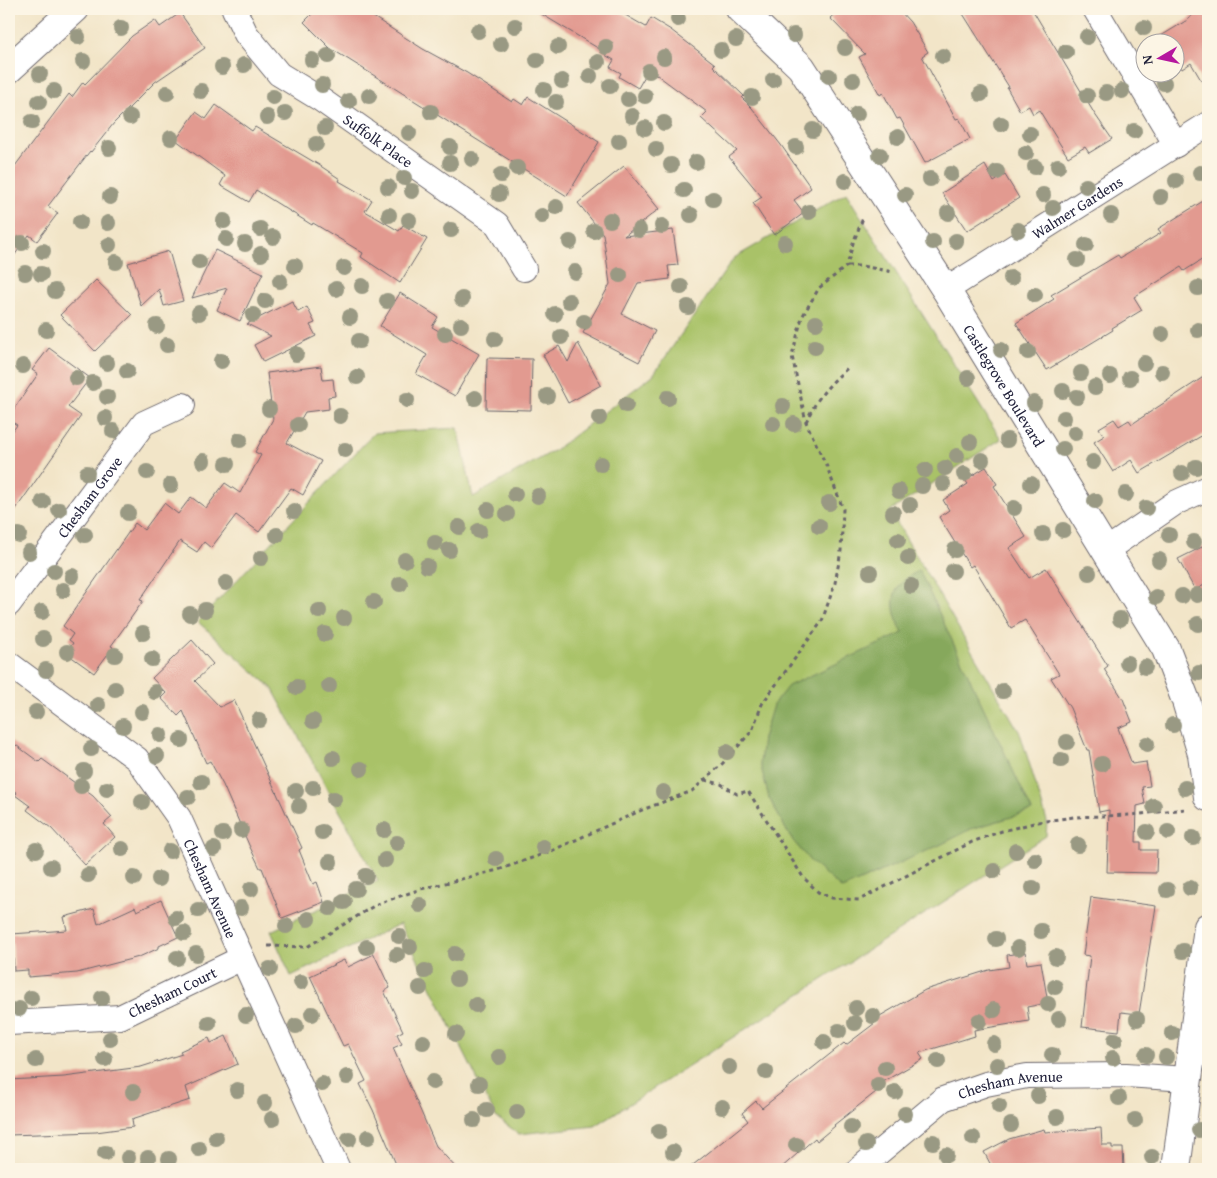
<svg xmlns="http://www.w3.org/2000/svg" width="1217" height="1178" font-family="'Gentium Book Plus',serif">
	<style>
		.green { fill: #a9c267; stroke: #667251 }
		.forest { fill: #86a85c; stroke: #54654c }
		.building { fill: #e29a90 }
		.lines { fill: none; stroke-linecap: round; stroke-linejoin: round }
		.minor-casing { stroke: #6b666c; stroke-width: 26 }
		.tertiary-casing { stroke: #6b666c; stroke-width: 30 }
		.path { stroke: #6b666c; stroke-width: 3; stroke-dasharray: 4 4; stroke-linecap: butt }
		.minor { stroke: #fff; stroke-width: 24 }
		.tertiary { stroke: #fff; stroke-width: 28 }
		.tree { fill: #999983 }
		.labels { text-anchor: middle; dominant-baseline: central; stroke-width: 4; stroke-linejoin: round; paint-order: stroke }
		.street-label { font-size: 15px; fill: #22223b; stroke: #fcf5e5 }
	</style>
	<rect width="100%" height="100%" fill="#fcf5e5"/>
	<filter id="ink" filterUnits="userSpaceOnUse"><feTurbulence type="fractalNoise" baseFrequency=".02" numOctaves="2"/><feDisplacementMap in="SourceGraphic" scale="10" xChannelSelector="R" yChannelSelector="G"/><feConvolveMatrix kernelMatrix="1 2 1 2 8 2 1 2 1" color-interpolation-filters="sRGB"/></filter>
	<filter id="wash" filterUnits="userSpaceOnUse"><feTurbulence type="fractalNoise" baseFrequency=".0096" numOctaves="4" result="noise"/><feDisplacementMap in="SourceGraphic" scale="20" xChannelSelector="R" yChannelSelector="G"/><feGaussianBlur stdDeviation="1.12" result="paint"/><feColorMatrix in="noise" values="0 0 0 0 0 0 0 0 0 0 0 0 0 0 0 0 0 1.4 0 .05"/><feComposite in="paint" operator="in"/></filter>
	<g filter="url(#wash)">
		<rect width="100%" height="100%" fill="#f2e5c8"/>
		<path class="green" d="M846,193L1001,439L890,511L1020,733L1047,821L1046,836L595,1126L519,1134L496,1117L400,924L291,976L271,931L378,881L272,688L198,622L374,433L458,428L473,497L555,450L653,375L734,258Z"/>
		<path class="forest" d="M919,570L1032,811L971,829L942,844L842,889L810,861L790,837L769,798L760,763L763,738L773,705L788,686L903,633C894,617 888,597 902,582C907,577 914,574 919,570Z"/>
		<g id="blocks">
			<g class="building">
				<path d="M317,9H361L423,49L467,73L512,102L514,99L523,105L528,97L599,142L567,196L330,48L304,22Z"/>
				<path d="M533,9H615L646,27L651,18L671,30L715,64L713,66L744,96L742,98L752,108L781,145L811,188L794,200L804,213L774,235L753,203L762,197L729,157L737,151L701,118L707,112L649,69L638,88L619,77L621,73L610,67L614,60L605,55L606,53Z"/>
				<path d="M840,9H898L910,22L928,52L922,56L956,119L959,118L970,139L925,163L900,118L897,119L883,93L880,95L859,57L865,54L830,18Z"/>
				<path d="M960,9H1032L1094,113L1112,139L1089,153L1085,147L1068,157L1039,110L1033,114L1029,106L1020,111L1007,88L1009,87Z"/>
				<path d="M1197,9H1208V92L1191,63L1182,69L1174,57V42H1151L1189,19Z"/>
				<path d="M180,13L205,48L155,82L114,123L91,152L90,151L48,206L58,213L37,241L29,235L9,263V174L69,94L72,97L83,82L85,84L132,36L155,20L160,27Z"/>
				<path d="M216,105L252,131L255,127L319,165L340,179L339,181L372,200L365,211L399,231L403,225L427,239L400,283L361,257L363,253L313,223L312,225L256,190L249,202L220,185L225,176L176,140L196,112L206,119Z"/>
				<path d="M985,165L994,182L1005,175L1019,198L967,231L942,193Z"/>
				<path d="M624,166L659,209L624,236L673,230L678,265L668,266L670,279L638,283L622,314L655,331L639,362L583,333L610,284L603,234L578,203Z"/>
				<path d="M1208,198V256L1184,271L1181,267L1134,297L1142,310L1112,328L1113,330L1047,370L1016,323L1054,299L1051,295L1118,255L1120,258L1161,233L1158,229Z"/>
				<path d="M215,250L263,273L240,321L217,310L227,288L192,298Z"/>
				<path d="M169,251L183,301L164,306L159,289L141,306L128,263Z"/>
				<path d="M96,280L132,315L95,351L60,315Z"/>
				<path d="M400,293L438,317L432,327L479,354L455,396L416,374L427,355L380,326Z"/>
				<path d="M292,301L298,312L307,307L315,323L310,325L316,336L263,362L254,345L271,336L247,324Z"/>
				<path d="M578,343L601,385L568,403L543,355L559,346L568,362Z"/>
				<path d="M49,348L90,378L68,407L81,416L9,519V436L17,425L9,420V416L38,374L32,370Z"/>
				<path d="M487,358L532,359L531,410L486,409Z"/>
				<path d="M321,366L323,380L333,379L335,396L328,397L329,409L305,412L287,443L321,461L303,495L291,488L259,532L236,515L211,548L204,542L197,552L180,541L140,600L143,601L111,646L113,647L94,673L66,653L73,643L69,640L73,634L63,626L135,523L144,530L164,503L178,514L191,497L206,508L225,483L240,493L261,455L255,452L273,419L267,373Z"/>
				<path d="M1208,374V432L1139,473L1131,460L1113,472L1094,442L1104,436L1099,428L1114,419L1119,426L1129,420L1132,424Z"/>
				<path d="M986,467L997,484L994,486L1026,537L1009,548L1029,578L1046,568L1108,666L1104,669L1123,699L1132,722L1118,728L1132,764L1146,762L1150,786L1142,787L1145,804L1137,806L1136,842H1141V850H1157L1156,873L1107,872L1109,810L1099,812L1089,750H1087L1070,708L1051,678L1059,674L1025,620L1011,628L973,565L970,567L939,517L949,510L943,500L968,484L965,480Z"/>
				<path d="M1208,544V583L1195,590L1178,559Z"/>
				<path d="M192,640L213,664L195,681L220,707L234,700L302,848L299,850L313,884L317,882L324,902L282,918L262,868H260L249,845L223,785L210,761L206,763L183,711L178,716L161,698L166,693L152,678Z"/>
				<path d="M9,740L39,762L42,759L93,796L112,817L104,824L115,837L85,865L51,828L27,810L30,806L15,795L17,793L9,787Z"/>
				<path d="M1091,897L1156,906L1139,1014L1121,1012L1119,1031L1082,1027L1090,956L1083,955Z"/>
				<path d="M161,900L178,937L159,946V948L139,957L77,973L28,977V970L14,971L12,934L67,930L64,917L94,909L98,924L135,907L137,911Z"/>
				<path d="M1025,952L1027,964L1041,962L1048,1003L1027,1007L1029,1021L974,1030L975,1036L919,1053L923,1059L872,1088L876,1092L834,1125L835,1126L817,1141L815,1138L780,1169H688L748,1121L742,1113L756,1101L762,1108L844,1043L846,1045L875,1023L873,1020L925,990L989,970L1009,967L1007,955Z"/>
				<path d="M374,954L390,988L384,991L403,1031L397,1034L402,1044L393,1048L436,1146L457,1169H398L373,1110L360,1084L366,1081L348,1044L343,1046L310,976L344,960L348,967Z"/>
				<path d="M226,1036L238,1064L186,1087L190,1100L132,1119L133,1127L96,1132L9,1135V1080L64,1077L141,1067L182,1054L180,1051L209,1038L211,1043Z"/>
				<path d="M1101,1128L1102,1145H1112V1148H1123L1124,1169H993L984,1152L1009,1139L1044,1129L1045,1132Z"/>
			</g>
		</g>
	</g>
	<g filter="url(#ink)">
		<use href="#blocks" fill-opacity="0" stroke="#6b666c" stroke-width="1"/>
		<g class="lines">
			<g class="minor-casing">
				<g id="minor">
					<path id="s1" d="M234,9L246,34L279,74L320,99L497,224L524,269"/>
					<path d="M1095,9L1176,145"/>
					<path id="s2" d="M946,290L1208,124"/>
					<path d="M1105,551L1175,503L1208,488"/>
					<path id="s3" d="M9,604L144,423L183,405"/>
					<path id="s4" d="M9,664L137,759L179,818L338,1169"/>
					<path id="s5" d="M9,1023L120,1017L242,958"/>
					<path id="s6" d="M859,1169L943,1099L986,1084L1027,1076L1126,1075L1187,1079"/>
				</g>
			</g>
			<g class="tertiary-casing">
				<g id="tertiary">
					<path id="s7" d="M740,9L801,67L946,290L1166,649L1186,701L1202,754L1208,797"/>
					<path d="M9,69L75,9"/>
					<path d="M1176,1169L1208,927"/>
				</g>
			</g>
			<g class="path">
				<path d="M847,266H862L893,272"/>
				<path d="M806,422C817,397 830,383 850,366"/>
				<path d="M705,780L721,784L737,794L748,791L803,877L818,892L832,898L859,900L972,842L1002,831L1038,822L1074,817L1131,815L1186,809"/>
				<path d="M268,946L307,947L377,904L421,889L498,870L549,852L642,810L692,791L723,763L752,731L762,704L822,621L835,583L841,551L843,509L827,467L806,422L792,356L802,317L819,288L847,266L853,243L863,218"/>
			</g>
			<use href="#minor" class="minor"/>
			<use href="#tertiary" class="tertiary"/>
		</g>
		<g class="tree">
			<circle cx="678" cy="19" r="8"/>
			<circle cx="515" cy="26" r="8"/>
			<circle cx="121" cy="28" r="8"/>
			<circle cx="1144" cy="28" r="8"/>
			<circle cx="478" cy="31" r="8"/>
			<circle cx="794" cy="35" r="8"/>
			<circle cx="78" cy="37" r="8"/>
			<circle cx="1087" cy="37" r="8"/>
			<circle cx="736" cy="39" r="8"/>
			<circle cx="501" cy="44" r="8"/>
			<circle cx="558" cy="47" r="8"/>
			<circle cx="606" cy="47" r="8"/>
			<circle cx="845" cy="48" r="8"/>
			<circle cx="721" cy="50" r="8"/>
			<circle cx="1066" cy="52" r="8"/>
			<circle cx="328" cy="56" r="8"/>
			<circle cx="943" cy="56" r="8"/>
			<circle cx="664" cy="57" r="8"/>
			<circle cx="312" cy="60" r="8"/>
			<circle cx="537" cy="60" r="8"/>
			<circle cx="83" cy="61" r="8"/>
			<circle cx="598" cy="62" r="8"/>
			<circle cx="244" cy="65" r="8"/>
			<circle cx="222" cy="67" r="8"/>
			<circle cx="649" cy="71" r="8"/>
			<circle cx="40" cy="74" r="8"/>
			<circle cx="590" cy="76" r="8"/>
			<circle cx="829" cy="76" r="8"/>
			<circle cx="773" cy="80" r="8"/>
			<circle cx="853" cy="80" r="8"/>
			<circle cx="562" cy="81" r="8"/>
			<circle cx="1164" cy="83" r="8"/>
			<circle cx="322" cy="85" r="8"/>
			<circle cx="610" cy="86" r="8"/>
			<circle cx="544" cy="90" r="8"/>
			<circle cx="54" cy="91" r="8"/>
			<circle cx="201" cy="91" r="8"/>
			<circle cx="1122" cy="91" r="8"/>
			<circle cx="167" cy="93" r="8"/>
			<circle cx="1106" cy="93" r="8"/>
			<circle cx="981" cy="94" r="8"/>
			<circle cx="369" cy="96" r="8"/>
			<circle cx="645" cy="96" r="8"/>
			<circle cx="1087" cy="96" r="8"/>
			<circle cx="273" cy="97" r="8"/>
			<circle cx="752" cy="97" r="8"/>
			<circle cx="628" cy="99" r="8"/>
			<circle cx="349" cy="101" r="8"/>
			<circle cx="39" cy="102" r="8"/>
			<circle cx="556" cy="102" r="8"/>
			<circle cx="431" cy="112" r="8"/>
			<circle cx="285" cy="113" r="8"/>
			<circle cx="857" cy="114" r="8"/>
			<circle cx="632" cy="116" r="8"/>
			<circle cx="130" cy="117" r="8"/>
			<circle cx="267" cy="117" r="8"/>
			<circle cx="32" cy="122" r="8"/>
			<circle cx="664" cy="123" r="8"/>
			<circle cx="1001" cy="124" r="8"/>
			<circle cx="325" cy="128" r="8"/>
			<circle cx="645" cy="128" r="8"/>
			<circle cx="813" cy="130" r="8"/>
			<circle cx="1134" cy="131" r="8"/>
			<circle cx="409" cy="133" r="8"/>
			<circle cx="1030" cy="134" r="8"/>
			<circle cx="898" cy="137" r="8"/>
			<circle cx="171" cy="138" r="8"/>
			<circle cx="619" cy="141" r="8"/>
			<circle cx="316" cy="144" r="8"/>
			<circle cx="450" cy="147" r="8"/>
			<circle cx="796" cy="147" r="8"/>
			<circle cx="109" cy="148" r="8"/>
			<circle cx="656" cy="149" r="8"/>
			<circle cx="1026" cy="153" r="8"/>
			<circle cx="880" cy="155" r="8"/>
			<circle cx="472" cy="159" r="8"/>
			<circle cx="696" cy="162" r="8"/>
			<circle cx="450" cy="163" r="8"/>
			<circle cx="671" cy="165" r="8"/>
			<circle cx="1058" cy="166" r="8"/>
			<circle cx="1035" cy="167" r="8"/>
			<circle cx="517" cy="168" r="8"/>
			<circle cx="997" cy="172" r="8"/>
			<circle cx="1200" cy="173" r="8"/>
			<circle cx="951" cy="174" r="8"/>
			<circle cx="501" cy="175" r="8"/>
			<circle cx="404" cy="178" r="8"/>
			<circle cx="930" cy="179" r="8"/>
			<circle cx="845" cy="181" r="8"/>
			<circle cx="1176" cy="181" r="8"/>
			<circle cx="1086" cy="186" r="8"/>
			<circle cx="388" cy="187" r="8"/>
			<circle cx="684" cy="190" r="8"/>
			<circle cx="412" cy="191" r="8"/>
			<circle cx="499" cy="194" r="8"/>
			<circle cx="905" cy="195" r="8"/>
			<circle cx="1043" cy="195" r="8"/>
			<circle cx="110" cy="197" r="8"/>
			<circle cx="1161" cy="197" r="8"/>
			<circle cx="713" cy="199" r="8"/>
			<circle cx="556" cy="207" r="8"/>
			<circle cx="1053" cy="208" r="8"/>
			<circle cx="809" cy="212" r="8"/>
			<circle cx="948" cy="213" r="8"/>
			<circle cx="389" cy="215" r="8"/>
			<circle cx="691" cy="215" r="8"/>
			<circle cx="1111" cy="215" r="8"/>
			<circle cx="542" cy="216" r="8"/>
			<circle cx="409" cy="220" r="8"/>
			<circle cx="610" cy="220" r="8"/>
			<circle cx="224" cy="221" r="8"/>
			<circle cx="80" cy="222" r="8"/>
			<circle cx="108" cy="223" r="8"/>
			<circle cx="662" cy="226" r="8"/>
			<circle cx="260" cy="229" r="8"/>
			<circle cx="451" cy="230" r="8"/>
			<circle cx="639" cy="230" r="8"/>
			<circle cx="1018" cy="230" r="8"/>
			<circle cx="594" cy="231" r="8"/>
			<circle cx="273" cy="237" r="8"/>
			<circle cx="226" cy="239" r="8"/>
			<circle cx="956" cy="241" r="8"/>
			<circle cx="570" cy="242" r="8"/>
			<circle cx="933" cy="242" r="8"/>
			<circle cx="22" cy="243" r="8"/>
			<circle cx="785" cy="243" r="8"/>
			<circle cx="245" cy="244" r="8"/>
			<circle cx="109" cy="245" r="8"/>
			<circle cx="1086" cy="245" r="8"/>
			<circle cx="43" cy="251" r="8"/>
			<circle cx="261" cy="254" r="8"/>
			<circle cx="1077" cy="260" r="8"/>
			<circle cx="116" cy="262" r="8"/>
			<circle cx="199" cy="262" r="8"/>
			<circle cx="295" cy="266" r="8"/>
			<circle cx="344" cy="268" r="8"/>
			<circle cx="575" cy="272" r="8"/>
			<circle cx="25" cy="273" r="8"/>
			<circle cx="41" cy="274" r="8"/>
			<circle cx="620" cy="275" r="8"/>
			<circle cx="1011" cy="278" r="8"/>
			<circle cx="280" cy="281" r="8"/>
			<circle cx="362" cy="286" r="8"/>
			<circle cx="681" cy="287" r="8"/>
			<circle cx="1198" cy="288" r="8"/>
			<circle cx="336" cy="289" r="8"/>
			<circle cx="55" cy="291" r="8"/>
			<circle cx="1035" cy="295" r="8"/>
			<circle cx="462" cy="299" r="8"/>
			<circle cx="265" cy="301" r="8"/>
			<circle cx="387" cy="301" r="8"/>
			<circle cx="569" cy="301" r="8"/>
			<circle cx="688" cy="307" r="8"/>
			<circle cx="199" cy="313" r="8"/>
			<circle cx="555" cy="314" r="8"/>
			<circle cx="253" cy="315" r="8"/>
			<circle cx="350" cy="317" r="8"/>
			<circle cx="584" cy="322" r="8"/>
			<circle cx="816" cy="323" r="8"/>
			<circle cx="461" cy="325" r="8"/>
			<circle cx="157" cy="326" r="8"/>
			<circle cx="46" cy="330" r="8"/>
			<circle cx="1198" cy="330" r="8"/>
			<circle cx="445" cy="334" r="8"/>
			<circle cx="1162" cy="334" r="8"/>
			<circle cx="561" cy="337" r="8"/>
			<circle cx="495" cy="339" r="8"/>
			<circle cx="359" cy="341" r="8"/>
			<circle cx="167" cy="345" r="8"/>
			<circle cx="815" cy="347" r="8"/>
			<circle cx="1001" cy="350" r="8"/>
			<circle cx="1028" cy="352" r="8"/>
			<circle cx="296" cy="354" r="8"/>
			<circle cx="221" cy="361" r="8"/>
			<circle cx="107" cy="363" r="8"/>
			<circle cx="1144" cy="363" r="8"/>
			<circle cx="23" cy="366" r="8"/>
			<circle cx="127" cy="371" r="8"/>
			<circle cx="1162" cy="372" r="8"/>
			<circle cx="1081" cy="373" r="8"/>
			<circle cx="1110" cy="376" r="8"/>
			<circle cx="357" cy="377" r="8"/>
			<circle cx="76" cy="378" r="8"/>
			<circle cx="968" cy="378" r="8"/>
			<circle cx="1130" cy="378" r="8"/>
			<circle cx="93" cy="383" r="8"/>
			<circle cx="1095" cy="387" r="8"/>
			<circle cx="1063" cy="391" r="8"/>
			<circle cx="547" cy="396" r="8"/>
			<circle cx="107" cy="397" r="8"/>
			<circle cx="1077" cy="397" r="8"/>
			<circle cx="475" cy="398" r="8"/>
			<circle cx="668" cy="398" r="8"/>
			<circle cx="407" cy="400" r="8"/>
			<circle cx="1034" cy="403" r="8"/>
			<circle cx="626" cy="405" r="8"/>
			<circle cx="783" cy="406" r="8"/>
			<circle cx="269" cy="409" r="8"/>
			<circle cx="340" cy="416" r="8"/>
			<circle cx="105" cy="418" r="8"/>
			<circle cx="599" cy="418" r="8"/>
			<circle cx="1064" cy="418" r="8"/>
			<circle cx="773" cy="424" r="8"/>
			<circle cx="794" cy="424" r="8"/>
			<circle cx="298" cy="425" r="8"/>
			<circle cx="113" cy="431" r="8"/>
			<circle cx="1075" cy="433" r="8"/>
			<circle cx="240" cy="440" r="8"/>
			<circle cx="1007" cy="440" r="8"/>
			<circle cx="970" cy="442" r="8"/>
			<circle cx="1063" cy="449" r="8"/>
			<circle cx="345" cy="450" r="8"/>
			<circle cx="957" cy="456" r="8"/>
			<circle cx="982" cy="460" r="8"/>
			<circle cx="203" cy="461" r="8"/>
			<circle cx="1093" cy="462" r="8"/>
			<circle cx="227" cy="464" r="8"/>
			<circle cx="601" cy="464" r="8"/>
			<circle cx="1196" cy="467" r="8"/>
			<circle cx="945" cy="468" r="8"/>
			<circle cx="925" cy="470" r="8"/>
			<circle cx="147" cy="472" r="8"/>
			<circle cx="87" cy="473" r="8"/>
			<circle cx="1182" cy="473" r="8"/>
			<circle cx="964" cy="474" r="8"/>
			<circle cx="943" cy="484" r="8"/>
			<circle cx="1031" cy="484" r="8"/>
			<circle cx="171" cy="485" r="8"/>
			<circle cx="922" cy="486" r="8"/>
			<circle cx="899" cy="491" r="8"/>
			<circle cx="515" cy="494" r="8"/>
			<circle cx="1126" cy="494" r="8"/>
			<circle cx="538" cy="496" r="8"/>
			<circle cx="1095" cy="501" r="8"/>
			<circle cx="43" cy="502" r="8"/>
			<circle cx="829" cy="503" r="8"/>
			<circle cx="910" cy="505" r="8"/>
			<circle cx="1014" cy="508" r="8"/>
			<circle cx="1146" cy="508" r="8"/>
			<circle cx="59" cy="510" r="8"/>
			<circle cx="488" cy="510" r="8"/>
			<circle cx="294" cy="511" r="8"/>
			<circle cx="128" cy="513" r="8"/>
			<circle cx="893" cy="513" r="8"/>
			<circle cx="507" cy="514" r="8"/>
			<circle cx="819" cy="526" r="8"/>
			<circle cx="459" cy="527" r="8"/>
			<circle cx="1063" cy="530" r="8"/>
			<circle cx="479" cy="531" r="8"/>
			<circle cx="1043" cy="534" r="8"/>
			<circle cx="19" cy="535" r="8"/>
			<circle cx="85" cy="535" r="8"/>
			<circle cx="277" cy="535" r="8"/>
			<circle cx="1169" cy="535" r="8"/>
			<circle cx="898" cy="540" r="8"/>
			<circle cx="1194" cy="542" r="8"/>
			<circle cx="435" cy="543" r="8"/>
			<circle cx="449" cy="550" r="8"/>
			<circle cx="955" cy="550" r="8"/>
			<circle cx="29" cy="552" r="8"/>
			<circle cx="261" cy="558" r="8"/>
			<circle cx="908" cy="558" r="8"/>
			<circle cx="405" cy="560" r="8"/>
			<circle cx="1159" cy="560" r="8"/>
			<circle cx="427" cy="566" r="8"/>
			<circle cx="54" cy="571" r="8"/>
			<circle cx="953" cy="571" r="8"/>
			<circle cx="870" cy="572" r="8"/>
			<circle cx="1089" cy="573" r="8"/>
			<circle cx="72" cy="576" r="8"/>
			<circle cx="226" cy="583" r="8"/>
			<circle cx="400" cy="584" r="8"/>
			<circle cx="911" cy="586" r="8"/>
			<circle cx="63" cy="590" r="8"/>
			<circle cx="1197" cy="595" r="8"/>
			<circle cx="1182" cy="596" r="8"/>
			<circle cx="1156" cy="597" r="8"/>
			<circle cx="374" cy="602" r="8"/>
			<circle cx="205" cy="610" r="8"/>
			<circle cx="319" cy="611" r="8"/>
			<circle cx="42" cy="612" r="8"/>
			<circle cx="190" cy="614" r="8"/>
			<circle cx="344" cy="618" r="8"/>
			<circle cx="1120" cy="619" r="8"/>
			<circle cx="1198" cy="624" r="8"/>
			<circle cx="143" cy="633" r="8"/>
			<circle cx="325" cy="634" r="8"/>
			<circle cx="43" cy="639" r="8"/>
			<circle cx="67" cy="652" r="8"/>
			<circle cx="115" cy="655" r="8"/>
			<circle cx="152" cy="659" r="8"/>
			<circle cx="1127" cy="663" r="8"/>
			<circle cx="1145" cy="667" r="8"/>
			<circle cx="46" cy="670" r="8"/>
			<circle cx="1199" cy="673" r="8"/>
			<circle cx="329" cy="686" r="8"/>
			<circle cx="297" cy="687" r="8"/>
			<circle cx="115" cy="689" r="8"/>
			<circle cx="1003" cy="691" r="8"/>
			<circle cx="155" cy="692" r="8"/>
			<circle cx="98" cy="705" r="8"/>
			<circle cx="36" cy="712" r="8"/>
			<circle cx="142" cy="712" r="8"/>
			<circle cx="259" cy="720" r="8"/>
			<circle cx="313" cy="721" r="8"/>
			<circle cx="1173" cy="725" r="8"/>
			<circle cx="123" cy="726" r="8"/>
			<circle cx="160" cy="735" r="8"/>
			<circle cx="181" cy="740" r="8"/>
			<circle cx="1067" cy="742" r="8"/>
			<circle cx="1147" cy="744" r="8"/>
			<circle cx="91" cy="749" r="8"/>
			<circle cx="727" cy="752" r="8"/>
			<circle cx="157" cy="756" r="8"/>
			<circle cx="333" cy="758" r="8"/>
			<circle cx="1061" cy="760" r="8"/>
			<circle cx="1102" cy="764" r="8"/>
			<circle cx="361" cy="769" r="8"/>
			<circle cx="84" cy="771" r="8"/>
			<circle cx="201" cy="782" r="8"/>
			<circle cx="81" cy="786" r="8"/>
			<circle cx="313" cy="788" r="8"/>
			<circle cx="1185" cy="788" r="8"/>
			<circle cx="107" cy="789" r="8"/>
			<circle cx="296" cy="791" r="8"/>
			<circle cx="663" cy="792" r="8"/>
			<circle cx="188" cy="797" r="8"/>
			<circle cx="334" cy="799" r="8"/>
			<circle cx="142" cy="802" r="8"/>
			<circle cx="299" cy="806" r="8"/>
			<circle cx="1154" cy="806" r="8"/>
			<circle cx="241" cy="830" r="8"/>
			<circle cx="384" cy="830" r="8"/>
			<circle cx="322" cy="832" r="8"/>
			<circle cx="1147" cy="832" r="8"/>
			<circle cx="1168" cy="832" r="8"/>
			<circle cx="223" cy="834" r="8"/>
			<circle cx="1193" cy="838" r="8"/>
			<circle cx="397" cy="843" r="8"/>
			<circle cx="1078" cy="845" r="8"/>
			<circle cx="543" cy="847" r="8"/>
			<circle cx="122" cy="849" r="8"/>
			<circle cx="214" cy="849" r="8"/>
			<circle cx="36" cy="850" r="8"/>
			<circle cx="170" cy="851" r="8"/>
			<circle cx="1016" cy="851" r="8"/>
			<circle cx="496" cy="859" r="8"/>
			<circle cx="385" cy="860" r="8"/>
			<circle cx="1035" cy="860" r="8"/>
			<circle cx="330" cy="862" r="8"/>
			<circle cx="51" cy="867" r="8"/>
			<circle cx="994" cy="871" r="8"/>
			<circle cx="88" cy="875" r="8"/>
			<circle cx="366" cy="876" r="8"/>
			<circle cx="134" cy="878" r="8"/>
			<circle cx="159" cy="879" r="8"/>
			<circle cx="1033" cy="888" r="8"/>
			<circle cx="1190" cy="888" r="8"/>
			<circle cx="251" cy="889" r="8"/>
			<circle cx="356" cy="889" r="8"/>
			<circle cx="1167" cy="890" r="8"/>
			<circle cx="344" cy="902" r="8"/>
			<circle cx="420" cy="905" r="8"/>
			<circle cx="241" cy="908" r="8"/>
			<circle cx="330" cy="908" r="8"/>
			<circle cx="198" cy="910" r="8"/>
			<circle cx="176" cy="918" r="8"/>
			<circle cx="308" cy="919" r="8"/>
			<circle cx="286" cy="926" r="8"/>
			<circle cx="1041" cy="931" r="8"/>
			<circle cx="184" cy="933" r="8"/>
			<circle cx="399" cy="936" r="8"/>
			<circle cx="996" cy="939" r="8"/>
			<circle cx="367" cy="947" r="8"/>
			<circle cx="410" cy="947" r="8"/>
			<circle cx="1018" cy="948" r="8"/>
			<circle cx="1183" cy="951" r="8"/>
			<circle cx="196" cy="954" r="8"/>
			<circle cx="455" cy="954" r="8"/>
			<circle cx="397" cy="955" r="8"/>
			<circle cx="1056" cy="957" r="8"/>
			<circle cx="177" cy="958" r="8"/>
			<circle cx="270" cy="969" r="8"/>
			<circle cx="425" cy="971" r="8"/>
			<circle cx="457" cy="979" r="8"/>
			<circle cx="301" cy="982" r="8"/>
			<circle cx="1055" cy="987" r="8"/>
			<circle cx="420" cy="988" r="8"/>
			<circle cx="31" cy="998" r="8"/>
			<circle cx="102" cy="998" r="8"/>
			<circle cx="1048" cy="1004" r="8"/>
			<circle cx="476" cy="1005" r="8"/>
			<circle cx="856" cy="1008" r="8"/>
			<circle cx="19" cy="1009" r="8"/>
			<circle cx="994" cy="1010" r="8"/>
			<circle cx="312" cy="1014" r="8"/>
			<circle cx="246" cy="1015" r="8"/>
			<circle cx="873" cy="1016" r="8"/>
			<circle cx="1059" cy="1019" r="8"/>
			<circle cx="1137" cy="1019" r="8"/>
			<circle cx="979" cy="1021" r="8"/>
			<circle cx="209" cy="1023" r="8"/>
			<circle cx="855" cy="1023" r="8"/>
			<circle cx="296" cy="1026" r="8"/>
			<circle cx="839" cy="1031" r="8"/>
			<circle cx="1172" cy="1033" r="8"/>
			<circle cx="456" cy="1034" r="8"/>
			<circle cx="110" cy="1039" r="8"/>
			<circle cx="1115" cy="1040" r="8"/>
			<circle cx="423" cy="1042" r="8"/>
			<circle cx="824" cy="1042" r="8"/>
			<circle cx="994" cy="1044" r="8"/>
			<circle cx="1052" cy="1055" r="8"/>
			<circle cx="1146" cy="1055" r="8"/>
			<circle cx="499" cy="1057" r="8"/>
			<circle cx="1166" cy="1057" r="8"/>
			<circle cx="1113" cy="1058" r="8"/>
			<circle cx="105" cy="1059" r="8"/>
			<circle cx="36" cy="1060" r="8"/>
			<circle cx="938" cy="1061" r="8"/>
			<circle cx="997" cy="1065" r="8"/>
			<circle cx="729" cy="1067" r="8"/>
			<circle cx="885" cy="1068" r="8"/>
			<circle cx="766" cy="1072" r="8"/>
			<circle cx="347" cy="1077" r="8"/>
			<circle cx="433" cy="1082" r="8"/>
			<circle cx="322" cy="1084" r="8"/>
			<circle cx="479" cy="1084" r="8"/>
			<circle cx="878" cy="1085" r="8"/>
			<circle cx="237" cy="1090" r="8"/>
			<circle cx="133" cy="1092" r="8"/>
			<circle cx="895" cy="1092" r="8"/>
			<circle cx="1038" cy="1096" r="8"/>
			<circle cx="1119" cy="1098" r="8"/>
			<circle cx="265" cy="1103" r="8"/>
			<circle cx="999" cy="1106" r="8"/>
			<circle cx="722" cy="1107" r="8"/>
			<circle cx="487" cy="1110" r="8"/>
			<circle cx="517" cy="1112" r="8"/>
			<circle cx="905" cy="1114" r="8"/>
			<circle cx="1057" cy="1117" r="8"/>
			<circle cx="272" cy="1119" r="8"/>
			<circle cx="474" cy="1120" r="8"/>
			<circle cx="1135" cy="1120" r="8"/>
			<circle cx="1011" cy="1125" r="8"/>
			<circle cx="851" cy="1127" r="8"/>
			<circle cx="1199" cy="1130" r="8"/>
			<circle cx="659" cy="1131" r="8"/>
			<circle cx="368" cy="1137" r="8"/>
			<circle cx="216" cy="1138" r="8"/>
			<circle cx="973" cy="1138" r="8"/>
			<circle cx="349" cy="1139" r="8"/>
			<circle cx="933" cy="1142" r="8"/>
			<circle cx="866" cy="1144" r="8"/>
			<circle cx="796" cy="1145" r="8"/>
			<circle cx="199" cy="1149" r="8"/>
			<circle cx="673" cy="1152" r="8"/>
			<circle cx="105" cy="1153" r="8"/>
			<circle cx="946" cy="1155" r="8"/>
			<circle cx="1152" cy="1157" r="8"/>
			<circle cx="128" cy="1158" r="8"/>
			<circle cx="148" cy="1158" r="8"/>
			<circle cx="169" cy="1159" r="8"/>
		</g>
	</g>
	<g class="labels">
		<g class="street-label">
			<text stroke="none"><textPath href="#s1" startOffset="199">Suffolk Place</textPath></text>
			<text stroke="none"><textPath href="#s2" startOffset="155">Walmer Gardens</textPath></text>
			<text stroke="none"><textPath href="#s7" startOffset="462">Castlegrove Boulevard</textPath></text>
			<text stroke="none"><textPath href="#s3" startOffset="134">Chesham Grove</textPath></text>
			<text stroke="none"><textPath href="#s4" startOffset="309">Chesham Avenue</textPath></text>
			<text stroke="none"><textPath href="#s5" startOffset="169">Chesham Court</textPath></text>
			<text stroke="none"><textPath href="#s6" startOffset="179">Chesham Avenue</textPath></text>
		</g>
	</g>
	<rect width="1217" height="1178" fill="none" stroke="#fcf5e5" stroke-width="30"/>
	<g transform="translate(1160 58) rotate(261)"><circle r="24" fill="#fcf5e5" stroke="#a5a1a1"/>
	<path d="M0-4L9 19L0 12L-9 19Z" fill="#b5179e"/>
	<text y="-8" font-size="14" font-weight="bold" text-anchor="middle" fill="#22223b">N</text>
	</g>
</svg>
